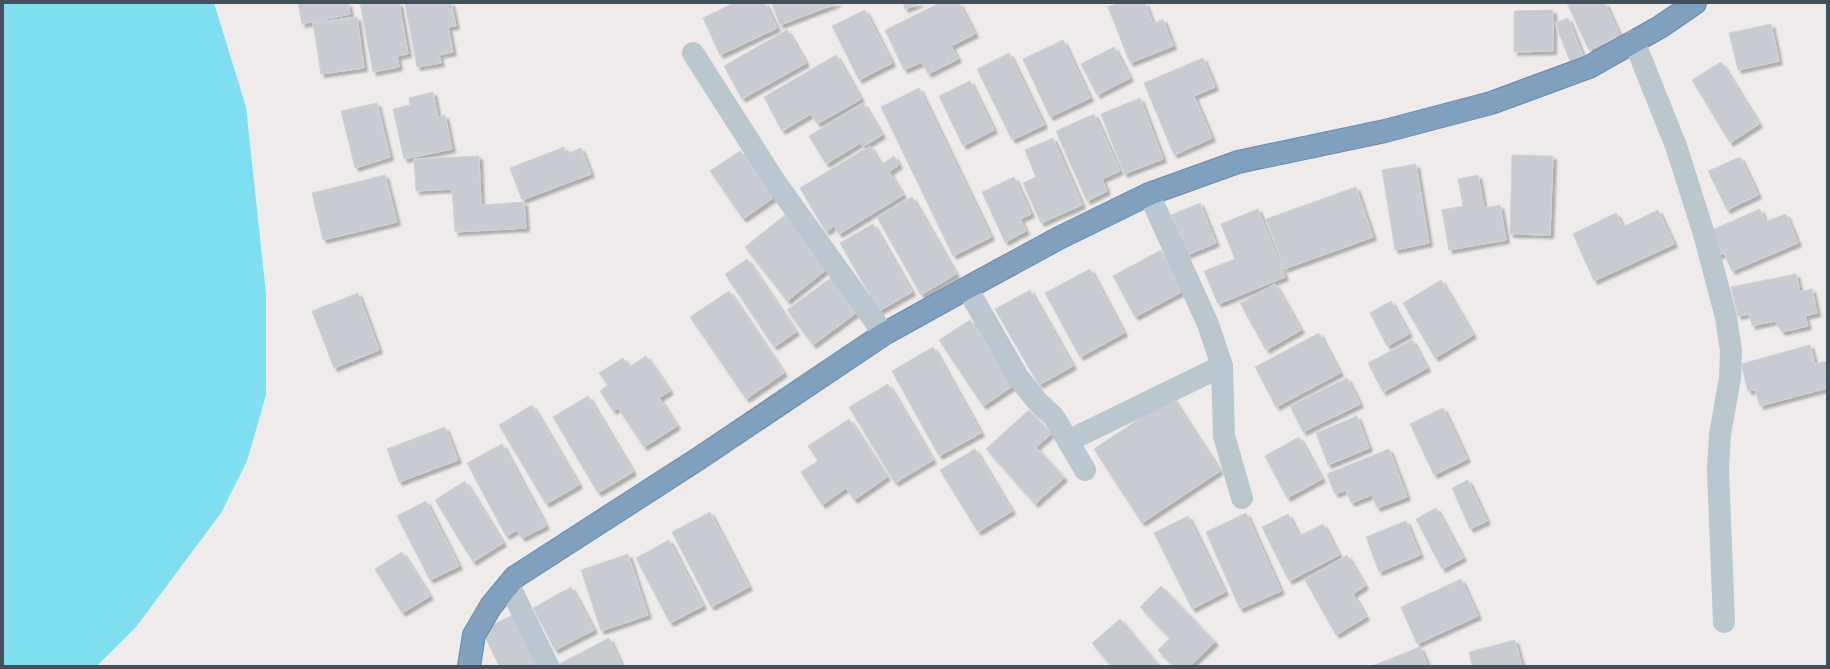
<svg xmlns="http://www.w3.org/2000/svg" width="1830" height="669" font-family="'Sofia Sans Condensed',sans-serif">
	<style>
		.water { fill: #7fdff1 }
		.building { fill: #c8cbd1; stroke: #cfd2d8; filter: url(#shadow) }
		.lines { fill: none; stroke-linecap: round; stroke-linejoin: round }
		.highway-casing { stroke: #6a8caa; stroke-width: 24 }
		.street { stroke: #bbc7cf; stroke-width: 22 }
		.highway { stroke: #7fa1bf; stroke-width: 22 }
	</style>
	<defs>
		<filter id="shadow"><feDropShadow dx="3.5" dy="3.5" stdDeviation="1" flood-color="#0004"/></filter>
	</defs>
	<rect width="100%" height="100%" fill="#efebeb"/>
	<path class="water" d="M3,3H214L246,107L266,294V395L247,461L221,513L136,627L97,666H3Z"/>
	<g class="building">
		<path d="M298,3H348L350,14L302,24Z"/>
		<path d="M360,3H399L408,54L397,56L399,67L373,72Z"/>
		<path d="M405,3H451L456,26L448,27L453,52L439,55L441,63L417,67Z"/>
		<path d="M734,3H765L777,28L720,55L703,18Z"/>
		<path d="M772,3H838L780,25Z"/>
		<path d="M903,3H920L905,9Z"/>
		<path d="M940,3H959L975,34L951,46L958,59L928,74L922,62L904,70L885,30Z"/>
		<path d="M1118,3H1145L1153,24L1163,19L1173,46L1130,63L1108,7Z"/>
		<path d="M1567,3H1605L1620,36L1589,50Z"/>
		<path d="M865,10L892,63L859,80L832,26Z"/>
		<path d="M1553,10V51L1514,52V11Z"/>
		<path d="M357,17L364,68L321,74L313,23Z"/>
		<path d="M1568,18L1583,56L1570,61L1555,23Z"/>
		<path d="M1771,24L1779,61L1738,70L1729,33Z"/>
		<path d="M787,30L806,63L742,99L724,66Z"/>
		<path d="M1063,40L1090,98L1050,117L1023,59Z"/>
		<path d="M1114,47L1130,78L1097,95L1081,64Z"/>
		<path d="M1009,53L1044,125L1012,140L977,69Z"/>
		<path d="M836,55L861,99L817,124L811,114L782,131L764,97Z"/>
		<path d="M1203,58L1215,87L1194,96L1212,138L1174,155L1144,83Z"/>
		<path d="M1721,62L1759,124L1730,143L1692,80Z"/>
		<path d="M970,81L994,130L963,146L939,96Z"/>
		<path d="M919,88L991,237L953,256L881,107Z"/>
		<path d="M433,92L438,117L445,115L452,149L404,159L393,109L410,105L409,98Z"/>
		<path d="M1140,98L1163,159L1124,174L1101,114Z"/>
		<path d="M377,103L390,157L355,168L341,111Z"/>
		<path d="M863,103L882,135L863,147L860,143L826,164L809,136Z"/>
		<path d="M1094,114L1120,171L1102,179L1107,191L1087,201L1056,131Z"/>
		<path d="M1053,138L1082,205L1041,223L1023,183L1036,177L1025,150Z"/>
		<path d="M870,146L881,165L894,156L899,165L889,172L903,195L839,234L834,226L826,232L800,188Z"/>
		<path d="M564,147L566,154L581,148L591,174L522,200L510,168Z"/>
		<path d="M740,151L773,198L743,219L710,171Z"/>
		<path d="M1512,155L1553,156L1550,235L1510,234Z"/>
		<path d="M479,156L481,205L524,202L526,228L455,232L452,189L416,191L414,159Z"/>
		<path d="M1740,157L1758,195L1727,210L1708,171Z"/>
		<path d="M1416,164L1429,243L1395,250L1382,170Z"/>
		<path d="M385,175L397,222L323,240L312,193Z"/>
		<path d="M1478,175L1484,208L1500,205L1506,240L1449,250L1442,210L1463,206L1458,179Z"/>
		<path d="M1014,177L1031,214L1020,219L1026,231L1005,242L982,192Z"/>
		<path d="M1356,187L1373,237L1284,269L1266,219Z"/>
		<path d="M912,197L956,274L921,295L877,217Z"/>
		<path d="M1200,203L1216,243L1187,255L1171,215Z"/>
		<path d="M1258,209L1285,277L1218,304L1204,271L1235,259L1221,224Z"/>
		<path d="M1760,209L1765,222L1786,214L1798,243L1732,271L1724,253L1714,257L1705,233Z"/>
		<path d="M1658,210L1674,244L1594,281L1573,234L1616,213L1623,227Z"/>
		<path d="M785,215L827,269L787,301L745,247Z"/>
		<path d="M873,224L912,292L879,311L840,243Z"/>
		<path d="M1161,250L1183,291L1135,317L1113,276Z"/>
		<path d="M747,259L796,332L774,347L725,274Z"/>
		<path d="M1090,269L1124,333L1080,357L1045,293Z"/>
		<path d="M1796,274L1800,292L1812,289L1817,313L1805,316L1808,326L1782,332L1775,321L1752,326L1749,314L1738,316L1731,287Z"/>
		<path d="M835,275L860,310L813,345L787,310Z"/>
		<path d="M1441,280L1473,335L1435,358L1403,303Z"/>
		<path d="M1275,284L1301,330L1266,350L1240,303Z"/>
		<path d="M1030,290L1073,366L1039,385L995,309Z"/>
		<path d="M729,291L784,373L746,399L690,317Z"/>
		<path d="M358,293L379,350L334,368L312,311Z"/>
		<path d="M1391,301L1409,334L1387,346L1370,313Z"/>
		<path d="M970,320L1013,386L983,406L939,340Z"/>
		<path d="M1319,333L1340,373L1276,407L1255,367Z"/>
		<path d="M1412,340L1427,368L1383,392L1368,363Z"/>
		<path d="M1810,345L1815,364L1827,361V377L1824,378L1827,388L1760,406L1755,390L1748,391L1741,364Z"/>
		<path d="M933,347L981,433L939,456L892,371Z"/>
		<path d="M646,356L670,391L659,398L677,426L644,447L618,408L613,411L600,391L608,385L599,373L623,358L629,367Z"/>
		<path d="M1347,378L1360,404L1303,432L1290,406Z"/>
		<path d="M888,384L933,460L895,483L849,407Z"/>
		<path d="M588,396L633,472L598,493L553,417Z"/>
		<path d="M1172,397L1220,471L1142,523L1094,449Z"/>
		<path d="M532,405L579,485L546,504L499,425Z"/>
		<path d="M1443,408L1467,459L1434,475L1410,424Z"/>
		<path d="M1029,410L1051,434L1036,447L1064,478L1035,504L986,449Z"/>
		<path d="M1357,416L1369,448L1328,465L1316,433Z"/>
		<path d="M849,419L887,477L854,500L846,488L822,505L801,472L818,461L808,446Z"/>
		<path d="M445,427L458,460L399,482L387,449Z"/>
		<path d="M1299,437L1322,479L1287,498L1265,456Z"/>
		<path d="M502,444L546,526L522,538L517,530L506,536L467,463Z"/>
		<path d="M975,449L1012,511L978,532L940,470Z"/>
		<path d="M1389,449L1407,497L1377,508L1372,495L1351,503L1346,490L1335,494L1327,474Z"/>
		<path d="M1468,480L1487,521L1470,529L1452,488Z"/>
		<path d="M465,481L503,543L473,562L435,500Z"/>
		<path d="M426,501L459,566L430,580L397,516Z"/>
		<path d="M1436,508L1463,558L1442,569L1416,519Z"/>
		<path d="M710,512L749,587L711,607L672,532Z"/>
		<path d="M1246,513L1281,591L1240,609L1206,532Z"/>
		<path d="M1288,514L1299,536L1323,524L1339,555L1289,581L1262,527Z"/>
		<path d="M1188,516L1225,592L1192,609L1154,533Z"/>
		<path d="M1406,521L1420,555L1379,572L1366,537Z"/>
		<path d="M669,540L703,606L670,623L636,558Z"/>
		<path d="M402,552L430,596L402,613L375,569Z"/>
		<path d="M628,554L648,615L601,631L581,570Z"/>
		<path d="M1347,555L1365,586L1353,594L1366,617L1336,635L1305,580Z"/>
		<path d="M1461,579L1478,616L1417,644L1401,607Z"/>
		<path d="M1161,586L1215,642L1190,666H1173L1158,650L1170,638L1140,607Z"/>
		<path d="M571,587L594,630L555,650L533,608Z"/>
		<path d="M515,614L540,666H499L482,630Z"/>
		<path d="M1120,619L1159,666H1111L1092,643Z"/>
		<path d="M609,638L622,666H560L559,664Z"/>
		<path d="M1515,640L1522,666H1472L1469,652Z"/>
		<path d="M1420,647L1428,666H1372Z"/>
	</g>
	<g class="lines">
		<g class="highway-casing">
			<path id="highway" d="M469,666L474,635L491,606L515,577L698,459L884,334L967,288L1059,238L1149,194L1238,162L1385,131L1491,103L1589,67L1660,27L1695,3"/>
		</g>
		<g class="street">
			<path d="M1634,41L1676,146L1704,234L1726,317L1731,351L1730,378L1720,434L1718,470L1724,622"/>
			<path d="M693,53L776,183L884,334"/>
			<path d="M1149,194L1208,324L1222,366L1224,436L1242,498"/>
			<path d="M967,288L1018,377L1037,401L1054,417L1085,470"/>
			<path d="M1068,441L1222,366"/>
			<path d="M509,585L548,666"/>
		</g>
		<use href="#highway" class="highway"/>
	</g>
	<rect width="1830" height="669" fill="none" stroke="#43505a" stroke-width="8"/>
</svg>
